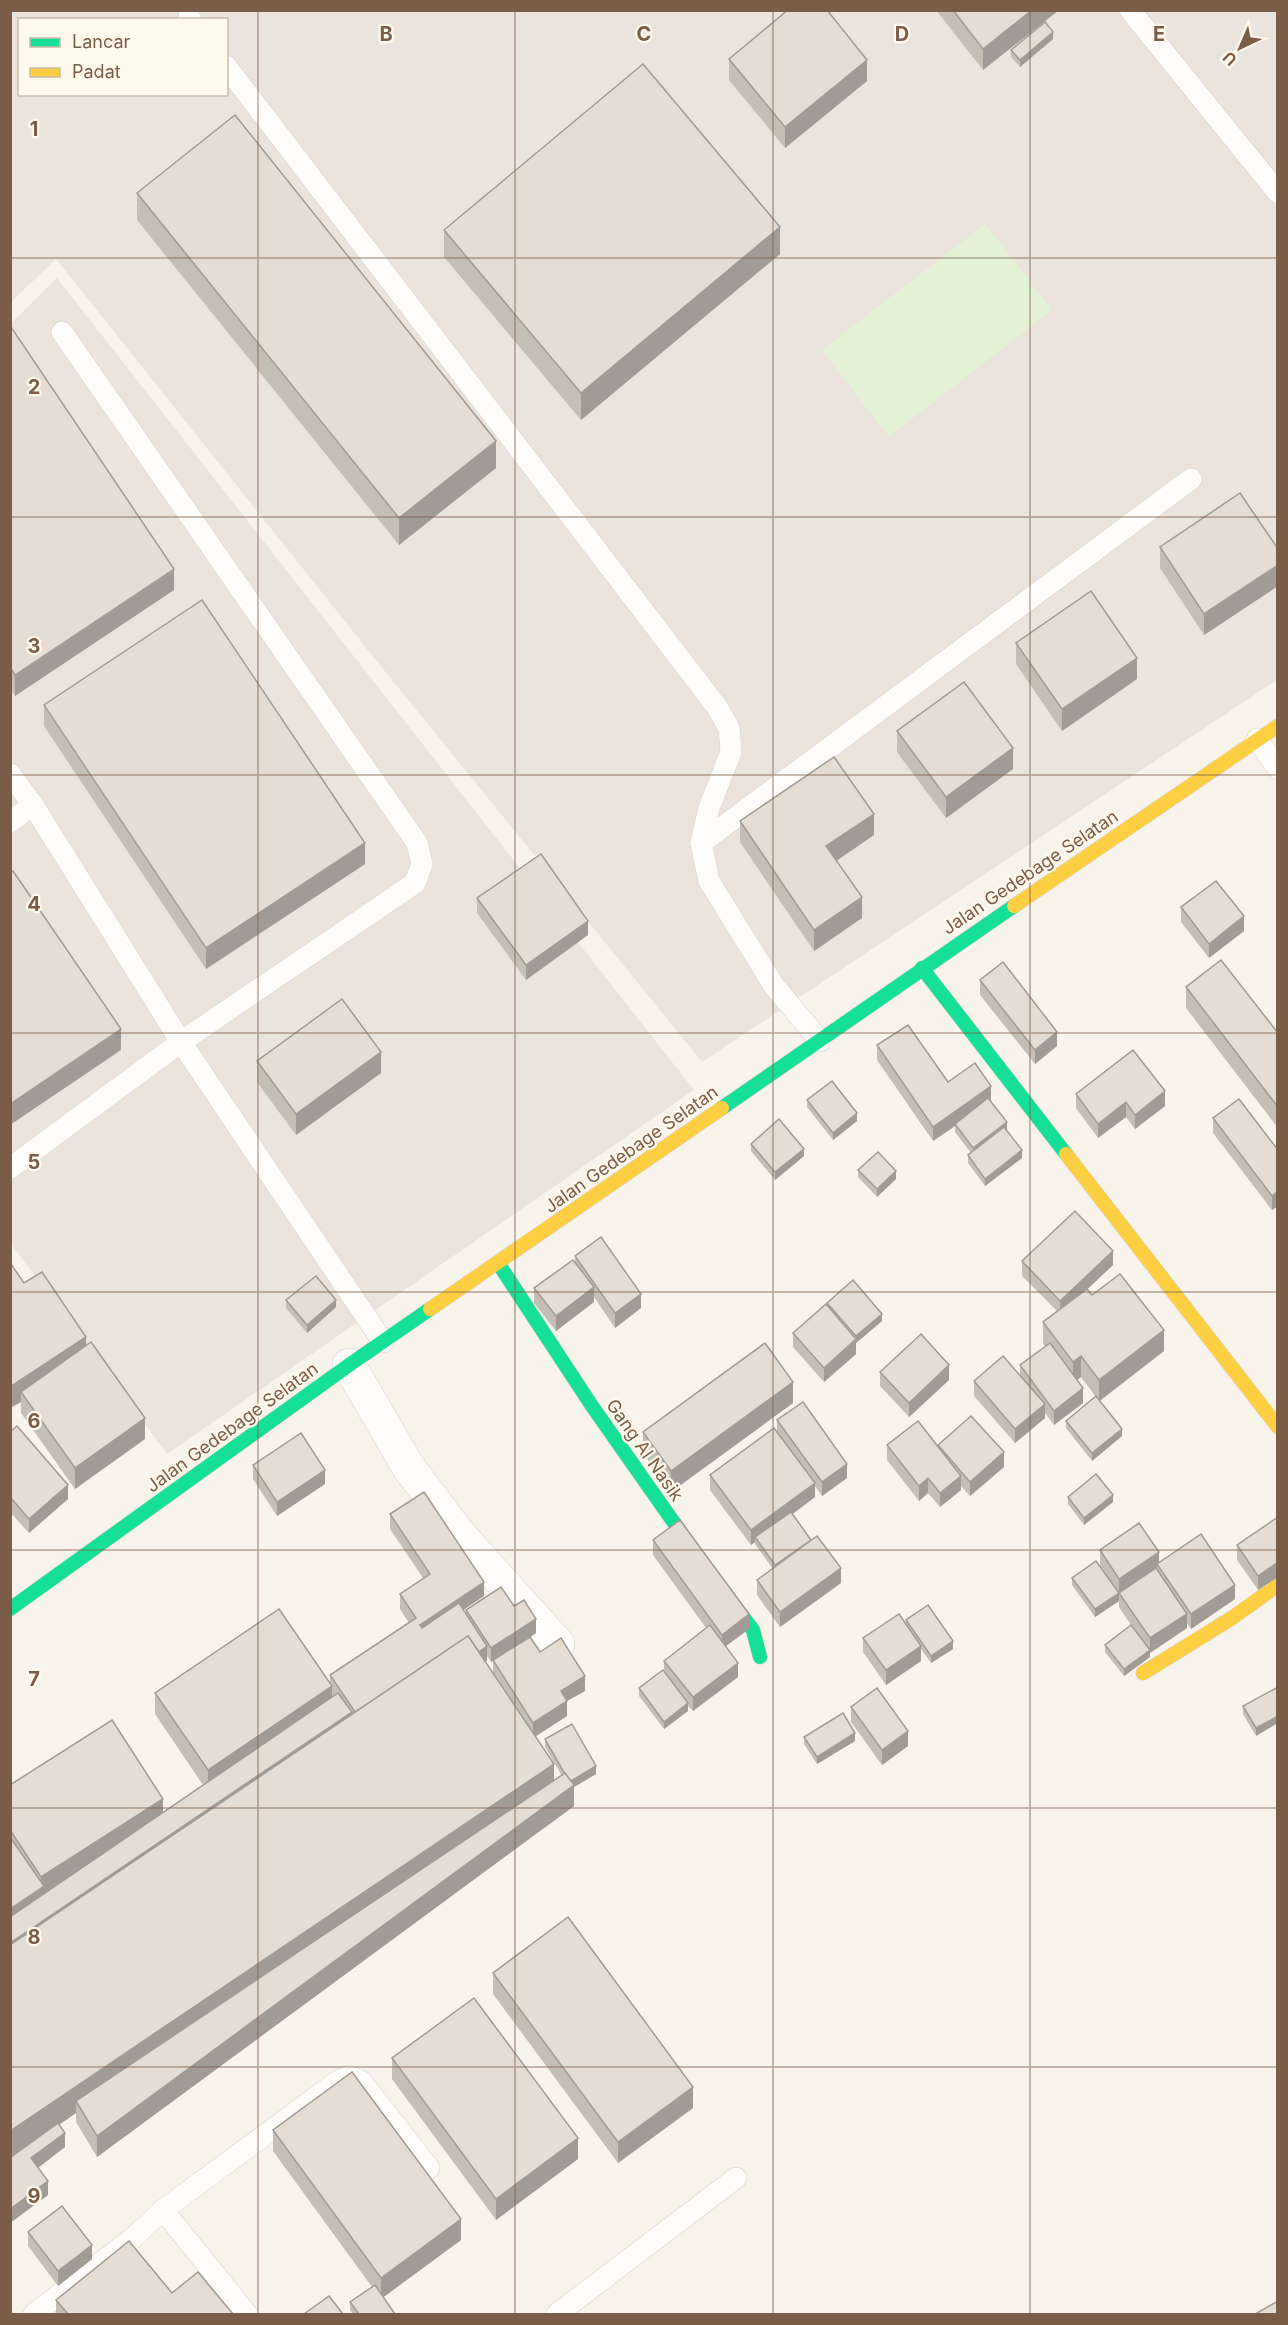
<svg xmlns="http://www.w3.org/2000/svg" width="1288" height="2325" font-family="Inter,sans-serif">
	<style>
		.industrial { fill: #ebe4dc; fill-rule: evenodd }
		.green { fill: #e3f1d5 }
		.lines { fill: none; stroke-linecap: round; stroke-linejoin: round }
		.lane-casing { stroke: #d8d1ca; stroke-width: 22 }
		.street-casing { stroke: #d8d1ca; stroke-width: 34 }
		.fast-casing { stroke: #d8d1c7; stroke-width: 15 }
		.slow-casing { stroke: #d8d1c7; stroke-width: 15 }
		.lane { stroke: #fefdfc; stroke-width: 21 }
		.street { stroke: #fefdfc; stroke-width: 33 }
		.fast { stroke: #16e098; stroke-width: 14 }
		.slow { stroke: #ffcf43; stroke-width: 14 }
		.wall { fill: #c5beb5; fill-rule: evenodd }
		.shaded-wall { fill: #a09b94 }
		.building { fill: #e5ddd3; stroke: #a09b94; stroke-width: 1.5 }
		.grid { fill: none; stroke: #7b5d47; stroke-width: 1.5; stroke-opacity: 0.55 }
		.labels { text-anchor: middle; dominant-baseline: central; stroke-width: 4.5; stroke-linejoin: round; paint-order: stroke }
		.street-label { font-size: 18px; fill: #7b5d47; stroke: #fff9ee }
		.grid-label { font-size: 20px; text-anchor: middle; font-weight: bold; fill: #7b5d47; stroke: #fff9ee; stroke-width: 4.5; stroke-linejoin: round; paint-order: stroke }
	</style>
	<rect width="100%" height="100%" fill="#f8f4ec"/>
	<g class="industrial">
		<path d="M11,11H1277V680L702,1062L367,649L56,259L11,302ZM20,20H226V94H20Z"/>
		<path d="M57,278L694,1090L167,1454L11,1244L10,324Z"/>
	</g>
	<path class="green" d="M985,224L1052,310L889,437L822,350Z"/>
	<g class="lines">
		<g class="lane-casing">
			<g id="lane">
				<path d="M1130,10L1278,193"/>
				<path d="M189,16L191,20"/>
				<path d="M226,66L717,707L729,728L731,752L709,808L701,843L709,881L774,986L820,1041"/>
				<path d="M1257,739L1278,769"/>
				<path d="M10,774L33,805L181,1042L383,1342"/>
				<path d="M10,822L33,805"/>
				<path d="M701,843L1191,479"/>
				<path d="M10,1168L181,1042L415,883L422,864L417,843L62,332"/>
				<path d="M163,2210L247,2314"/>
				<path d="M34,2314L133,2238L163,2210L338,2081L350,2076L361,2081L429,2168"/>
				<path d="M557,2314L736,2178"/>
			</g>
		</g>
		<g class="street-casing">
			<path id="street" d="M349,1365L409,1468L459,1534L558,1644"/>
		</g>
		<g class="fast-casing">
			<g id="fast">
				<path d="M922,968L1066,1154"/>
				<path d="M722,1108L1014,906"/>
				<path d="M498,1263L592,1406L696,1554L753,1630L760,1657"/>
				<path d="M10,1609L349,1365L430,1309"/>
			</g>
		</g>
		<g class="slow-casing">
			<g id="slow">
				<path d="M1014,906L1278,726"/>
				<path d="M1066,1154L1278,1427"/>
				<path d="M430,1309L722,1108"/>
				<path d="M1143,1673L1232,1618L1278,1585"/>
			</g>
		</g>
		<use href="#lane" class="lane"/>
		<use href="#street" class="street"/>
		<use href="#fast" class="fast"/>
		<use href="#slow" class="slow"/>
	</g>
	<g class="wall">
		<path d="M936,10H1059L983,70Z"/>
		<path d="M1053,39L1020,67L1011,57V50Z"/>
		<path d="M729,59L867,81L785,148L729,80Z"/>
		<path d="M137,193L496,468L399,545L137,220Z"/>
		<path d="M444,230L780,254L581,420L444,257Z"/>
		<path d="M10,327L174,590L15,696L10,689Z"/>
		<path d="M1160,547L1278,549V586L1204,635L1160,568Z"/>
		<path d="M1016,643L1137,679L1062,731L1016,664Z"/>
		<path d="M44,705L365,864L206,969L44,726Z"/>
		<path d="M897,731L1013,769L946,818L897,752Z"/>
		<path d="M740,821L874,835L836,861L862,918L814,951L740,842Z"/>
		<path d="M477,898L588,935L526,980L477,913Z"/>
		<path d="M1181,907L1244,931L1209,958L1181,922Z"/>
		<path d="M980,980L1057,1046L1035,1064L980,995Z"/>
		<path d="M1186,987L1278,1033V1128L1186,1008Z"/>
		<path d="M877,1045L948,1082L991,1101L1022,1158L985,1186L968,1163V1155L971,1153L955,1132V1126L933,1141L877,1060Z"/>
		<path d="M257,1061L381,1073L296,1135L257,1082Z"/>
		<path d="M1076,1094L1165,1106L1135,1129L1126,1117L1098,1138L1076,1108Z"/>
		<path d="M807,1100L857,1121L833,1140L807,1107Z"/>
		<path d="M1213,1118L1278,1150V1206L1272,1210L1213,1133Z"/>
		<path d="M751,1144L804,1156L775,1180L751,1151Z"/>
		<path d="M858,1170L896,1179L877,1197L858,1177Z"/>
		<path d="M575,1256L641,1308L615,1328L594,1297V1302L556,1331L534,1303V1288L575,1263Z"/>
		<path d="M1022,1261L1113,1265L1087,1289L1092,1295L1164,1351L1100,1401L1122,1436L1092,1461L1066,1428V1421L1096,1397L1081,1377L1077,1380L1083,1403L1054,1425L1045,1413V1418L1015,1443L974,1396V1381L1020,1375V1365L1045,1347L1043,1343V1322L1057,1311L1022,1276Z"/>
		<path d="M24,1283L86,1346L145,1439L75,1489L21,1413V1402L10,1408Z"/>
		<path d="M286,1300L336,1307L307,1333L286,1308Z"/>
		<path d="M827,1303L882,1321L856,1343V1354L824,1382L793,1347V1333L827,1305Z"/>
		<path d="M880,1372L949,1380L909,1417L880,1386Z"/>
		<path d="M793,1403L671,1492L643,1453V1432Z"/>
		<path d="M777,1420L847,1478L822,1496L815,1486V1497L793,1514L841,1583L780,1627L757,1595V1580L773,1569L755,1544V1542L751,1545L710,1490V1475L777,1432Z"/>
		<path d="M10,1432L68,1499L29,1533L10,1512Z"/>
		<path d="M887,1445L938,1446V1445L1004,1467L970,1496L961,1486V1490L940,1507L928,1493L919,1501L887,1460Z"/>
		<path d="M253,1465L325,1484L277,1516L253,1479Z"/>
		<path d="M1068,1497L1113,1502L1084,1525L1068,1504Z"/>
		<path d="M390,1514L484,1596L463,1610L466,1614V1610L514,1606L536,1633L531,1637L540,1652L585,1691L567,1701V1716L536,1736L554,1780L562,1776L545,1747V1739L596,1774L574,1787V1806L97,2157L76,2122V2113L59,2125L65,2147L38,2168L48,2195L10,2223V1785L163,1813L203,1785L155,1714V1693L330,1684V1675L409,1623L400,1609V1594L423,1578L390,1529ZM487,1656L491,1662L493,1661V1673L485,1662L487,1661Z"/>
		<path d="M1278,1517L1258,1590L1237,1560V1545Z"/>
		<path d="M653,1540L749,1629L726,1646L738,1677L693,1711L688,1706V1711L664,1729L639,1696V1688L664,1672V1661L706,1628L653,1555Z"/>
		<path d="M1100,1550L1159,1562L1235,1599L1191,1629L1187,1623V1628L1150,1653V1657L1124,1676L1105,1652V1645L1131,1625L1119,1607V1593L1100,1565Z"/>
		<path d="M1072,1578L1119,1601L1095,1617L1072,1585Z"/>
		<path d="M906,1620L953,1649L931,1663L921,1649V1661L886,1685L863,1652V1638L906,1625Z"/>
		<path d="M1278,1687L1256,1736L1243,1714V1706Z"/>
		<path d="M851,1707L908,1746L882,1765L851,1722Z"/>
		<path d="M804,1737L855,1741L817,1764L804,1744Z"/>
		<path d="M493,1973L693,2108L618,2163L493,1994Z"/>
		<path d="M392,2058L578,2159L496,2220L392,2079Z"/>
		<path d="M273,2130L461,2240L383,2297L395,2314H353L350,2310V2302L372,2287L273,2151Z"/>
		<path d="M28,2232L92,2259L58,2286L28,2246Z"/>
		<path d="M172,2293L233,2314H56V2300Z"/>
	</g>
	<g class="shaded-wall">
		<path d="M1032,10H1059L983,70V49Z"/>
		<path d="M1053,32V39L1020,67V60Z"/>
		<path d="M867,60V81L785,148V127Z"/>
		<path d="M780,227V254L581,420V393Z"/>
		<path d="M496,441V468L399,545V518Z"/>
		<path d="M1278,565V586L1204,635V614Z"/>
		<path d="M174,569V590L15,696V675Z"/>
		<path d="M1137,658V679L1062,731V709Z"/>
		<path d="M1013,748V769L946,818V797Z"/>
		<path d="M874,814V835L826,868V846Z"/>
		<path d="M365,843V864L206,969V948Z"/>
		<path d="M862,897V918L814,951V930Z"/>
		<path d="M1244,916V931L1209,958V944Z"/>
		<path d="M588,921V935L526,980V965Z"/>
		<path d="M121,1029V1050L10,1125V1104Z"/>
		<path d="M1057,1032V1046L1035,1064V1050Z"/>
		<path d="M381,1052V1073L296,1135V1114Z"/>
		<path d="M991,1086V1101L955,1124V1126L933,1141V1127Z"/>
		<path d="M1165,1091V1106L1135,1129V1115Z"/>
		<path d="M1126,1102V1117L1098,1138V1124Z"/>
		<path d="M857,1113V1121L833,1140V1133Z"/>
		<path d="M1007,1122V1129L973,1156V1148Z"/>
		<path d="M804,1149V1156L775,1180V1172Z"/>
		<path d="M1022,1150V1158L985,1186V1179Z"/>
		<path d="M896,1171V1179L877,1197V1189Z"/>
		<path d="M1278,1191V1206L1272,1210V1196Z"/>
		<path d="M1113,1251V1265L1060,1315V1301Z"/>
		<path d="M594,1287V1302L556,1331V1316Z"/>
		<path d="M641,1294V1308L615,1328V1313Z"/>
		<path d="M336,1300V1307L307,1333V1325Z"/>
		<path d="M882,1314V1321L856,1343V1354L824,1382V1368L856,1340V1336Z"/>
		<path d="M1164,1330V1351L1099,1401V1380Z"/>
		<path d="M86,1337V1358L21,1392V1402L10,1408V1387Z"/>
		<path d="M1081,1356V1377L1073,1383V1362Z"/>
		<path d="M949,1365V1380L909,1417V1403Z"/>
		<path d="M793,1382V1403L671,1492V1471Z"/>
		<path d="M1083,1388V1403L1054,1425V1411Z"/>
		<path d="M1045,1404V1418L1015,1443V1429Z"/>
		<path d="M145,1418V1439L75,1489V1468Z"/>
		<path d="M1122,1429V1436L1092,1461V1453Z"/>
		<path d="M1004,1452V1467L970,1496V1482Z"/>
		<path d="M847,1464V1478L822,1496V1482Z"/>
		<path d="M325,1470V1484L277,1516V1502Z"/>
		<path d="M961,1476V1490L940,1507V1493Z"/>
		<path d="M928,1478V1493L919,1501V1486Z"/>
		<path d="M815,1483V1497L757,1540L755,1537V1542L751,1545V1530Z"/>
		<path d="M68,1485V1499L29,1533V1519Z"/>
		<path d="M1113,1495V1502L1084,1525V1518Z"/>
		<path d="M1159,1552V1567L1157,1564V1568L1119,1594V1579Z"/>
		<path d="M1278,1562V1577L1258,1590V1576Z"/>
		<path d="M841,1568V1583L780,1627V1612Z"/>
		<path d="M484,1582V1596L420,1639V1625Z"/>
		<path d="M1235,1585V1599L1191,1629V1614Z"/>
		<path d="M1119,1593V1601L1095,1617V1609Z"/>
		<path d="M749,1614V1629L722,1649V1635Z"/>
		<path d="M1187,1614V1628L1150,1653V1657L1124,1676V1669L1150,1650V1638Z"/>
		<path d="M536,1619V1633L491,1662V1648Z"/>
		<path d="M953,1641V1649L931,1663V1656Z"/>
		<path d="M487,1646V1661L477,1667V1653Z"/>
		<path d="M921,1646V1661L886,1685V1670Z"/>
		<path d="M738,1663V1677L693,1711V1697Z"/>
		<path d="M585,1676V1691L567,1701V1716L533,1738V1723L561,1691Z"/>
		<path d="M332,1686V1707L208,1791V1770Z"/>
		<path d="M688,1703V1711L664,1729V1722Z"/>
		<path d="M352,1712V1733L10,1964V1943Z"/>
		<path d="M1278,1716V1723L1256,1736V1728Z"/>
		<path d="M908,1731V1746L882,1765V1750Z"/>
		<path d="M855,1733V1741L817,1764V1757Z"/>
		<path d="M554,1764V1791L76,2101V2113L10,2158V2131Z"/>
		<path d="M596,1766V1774L574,1787V1806L97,2157V2136L570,1782Z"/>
		<path d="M163,1799V1820L10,1930V1909L41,1889V1877Z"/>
		<path d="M693,2087V2108L618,2163V2142Z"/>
		<path d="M65,2133V2147L31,2173V2158Z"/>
		<path d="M578,2138V2159L496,2220V2199Z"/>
		<path d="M48,2181V2195L10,2223V2209Z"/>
		<path d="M461,2219V2240L381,2299V2278Z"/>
		<path d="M92,2245V2259L58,2286V2271Z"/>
	</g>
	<g class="building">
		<path d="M788,10H827L867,60L785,127L729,59Z"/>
		<path d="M953,10H1032L983,49Z"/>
		<path d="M1045,22L1053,32L1020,60L1011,50Z"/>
		<path d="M643,64L780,227L581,393L444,230Z"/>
		<path d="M235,115L496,441L399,518L137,193Z"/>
		<path d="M10,327H11L174,569L15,675L10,667Z"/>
		<path d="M1240,493L1278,549V565L1204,614L1160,547Z"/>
		<path d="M1091,591L1137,658L1062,709L1016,643Z"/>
		<path d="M202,600L365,843L206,948L44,705Z"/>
		<path d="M964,682L1013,748L946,797L897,731Z"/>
		<path d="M834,757L874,814L826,846L862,897L814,930L740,821Z"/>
		<path d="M541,854L588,921L526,965L477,898Z"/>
		<path d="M13,871L121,1029L10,1104V873Z"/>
		<path d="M1216,881L1244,916L1209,944L1181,907Z"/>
		<path d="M1221,960L1278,1033V1107L1186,987Z"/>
		<path d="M1003,962L1057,1032L1035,1050L980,980Z"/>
		<path d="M342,999L381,1052L296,1114L257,1061Z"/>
		<path d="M908,1025L948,1082L975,1063L991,1086L933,1127L877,1045Z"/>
		<path d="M1133,1050L1165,1091L1135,1115L1126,1102L1098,1124L1076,1094Z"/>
		<path d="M832,1081L857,1113L833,1133L807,1100Z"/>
		<path d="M988,1098L1007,1122L973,1148L955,1124Z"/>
		<path d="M1239,1099L1278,1150V1191L1272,1196L1213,1118Z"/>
		<path d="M779,1119L804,1149L775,1172L751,1144Z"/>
		<path d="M1004,1127L1022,1150L985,1179L968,1155Z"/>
		<path d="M878,1152L896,1171L877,1189L858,1170Z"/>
		<path d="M1075,1211L1113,1251L1060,1301L1022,1261Z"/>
		<path d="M601,1237L641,1294L615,1313L575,1256Z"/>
		<path d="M573,1260L594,1287L556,1316L534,1288Z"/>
		<path d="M10,1264H11L24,1283L42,1272L86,1337L10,1387Z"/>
		<path d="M1120,1274L1164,1330L1099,1380L1081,1356L1073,1362L1043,1322L1087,1289L1092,1295Z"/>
		<path d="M316,1276L336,1300L307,1325L286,1300Z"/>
		<path d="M853,1280L882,1314L856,1336L827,1303Z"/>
		<path d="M826,1304L856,1339L824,1368L793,1333Z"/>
		<path d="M921,1334L949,1365L909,1403L880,1372Z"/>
		<path d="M91,1342L145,1418L75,1468L21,1392Z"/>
		<path d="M765,1343L793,1382L671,1471L643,1432Z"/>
		<path d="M1050,1343L1083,1388L1054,1411L1020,1365Z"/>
		<path d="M1003,1356L1045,1404L1015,1429L974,1381Z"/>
		<path d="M1096,1396L1122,1429L1092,1453L1066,1421Z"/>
		<path d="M803,1402L847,1464L822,1482L777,1420Z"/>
		<path d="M971,1416L1004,1452L970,1482L938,1445Z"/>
		<path d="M918,1421L961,1476L940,1493L928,1478L919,1486L887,1445Z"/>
		<path d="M17,1426L68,1485L29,1519L10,1497V1432Z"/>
		<path d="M774,1428L815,1483L751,1530L710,1475Z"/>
		<path d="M301,1433L325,1470L277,1502L253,1465Z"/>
		<path d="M1096,1474L1113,1495L1084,1518L1068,1497Z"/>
		<path d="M424,1492L484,1582L420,1625L422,1628L459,1603L487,1646L479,1652L468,1636L355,1712L330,1675L416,1618L400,1594L430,1574L390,1514Z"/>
		<path d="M791,1512L811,1540L775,1565L755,1537Z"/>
		<path d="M1278,1517V1562L1258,1576L1237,1545Z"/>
		<path d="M680,1520L749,1614L722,1635L653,1540Z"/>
		<path d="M1139,1523L1159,1552L1119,1579L1100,1550Z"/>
		<path d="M1201,1534L1235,1585L1191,1614L1157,1564Z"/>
		<path d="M817,1536L841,1568L780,1612L757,1580Z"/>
		<path d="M1096,1561L1119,1593L1095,1609L1072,1578Z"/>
		<path d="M1156,1568L1187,1614L1150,1638L1119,1593Z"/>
		<path d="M501,1587L514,1606L524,1600L536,1619L491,1648L466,1610Z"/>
		<path d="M928,1605L953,1641L931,1656L906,1620Z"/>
		<path d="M279,1609L332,1686L208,1770L155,1693Z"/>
		<path d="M899,1614L921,1646L886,1670L863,1638Z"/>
		<path d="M710,1625L738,1663L693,1697L664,1661Z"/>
		<path d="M1131,1625L1150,1650L1124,1669L1105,1645Z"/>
		<path d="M468,1636L554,1764L10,2131V1945Z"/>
		<path d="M530,1637L540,1652L561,1638L585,1676L561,1691L567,1701L533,1723L493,1660Z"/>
		<path d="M663,1670L688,1703L664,1722L639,1688Z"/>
		<path d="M1278,1687V1716L1256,1728L1243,1706Z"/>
		<path d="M877,1688L908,1731L882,1750L851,1707Z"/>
		<path d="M338,1693L352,1712L10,1943V1917Z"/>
		<path d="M843,1713L855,1733L817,1757L804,1737Z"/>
		<path d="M112,1720L163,1799L41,1877L10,1830V1785Z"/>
		<path d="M572,1724L596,1766L571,1781L565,1774L545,1739Z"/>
		<path d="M565,1773L574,1785L97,2136L76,2101Z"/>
		<path d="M10,1837L44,1886L10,1909Z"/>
		<path d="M568,1917L693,2087L618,2142L493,1973Z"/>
		<path d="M474,1998L578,2138L496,2199L392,2058Z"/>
		<path d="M352,2072L461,2219L381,2278L273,2130Z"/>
		<path d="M58,2123L65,2133L31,2158L48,2181L10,2209V2158Z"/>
		<path d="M62,2206L92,2245L58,2271L28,2232Z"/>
		<path d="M129,2241L172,2293L198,2272L233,2314H68L56,2300Z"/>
		<path d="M375,2285L395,2314H359L350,2302Z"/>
		<path d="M329,2296L343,2314H304Z"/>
		<path d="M1278,2301V2314H1255Z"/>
	</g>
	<path class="grid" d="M258,10V2314M515,10V2314M773,10V2314M1030,10V2314M10,258H1278M10,517H1278M10,775H1278M10,1033H1278M10,1292H1278M10,1550H1278M10,1808H1278M10,2067H1278"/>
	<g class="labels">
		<g class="street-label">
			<text transform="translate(1030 872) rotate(-34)">Jalan Gedebage Selatan</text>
			<text transform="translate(631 1149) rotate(-35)">Jalan Gedebage Selatan</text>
			<text transform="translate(232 1427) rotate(-36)">Jalan Gedebage Selatan</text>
			<text transform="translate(645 1450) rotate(55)">Gang Al Nasik</text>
		</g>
	</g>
	<g class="grid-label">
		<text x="386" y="41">B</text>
		<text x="644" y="41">C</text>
		<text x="902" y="41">D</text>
		<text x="1159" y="41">E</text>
		<text x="34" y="136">1</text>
		<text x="34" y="394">2</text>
		<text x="34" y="653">3</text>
		<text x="34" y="911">4</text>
		<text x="34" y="1169">5</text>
		<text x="34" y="1428">6</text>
		<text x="34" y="1686">7</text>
		<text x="34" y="1944">8</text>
		<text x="34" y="2203">9</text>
	</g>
	<rect width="1288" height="2325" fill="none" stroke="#7b5d47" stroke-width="24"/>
	<rect x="18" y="18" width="210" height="78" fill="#fff9ee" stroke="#cabbab" stroke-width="1.5"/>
	<rect x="30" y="38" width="30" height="9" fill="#16e098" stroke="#cabbab" stroke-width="1.5"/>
	<text x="72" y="48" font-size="18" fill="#7b5d47">Lancar</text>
	<rect x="30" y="68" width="30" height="9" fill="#ffcf43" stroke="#cabbab" stroke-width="1.5"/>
	<text x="72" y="78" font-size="18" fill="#7b5d47">Padat</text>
	<g transform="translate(1240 48) rotate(224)" stroke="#fff9ee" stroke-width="4.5" paint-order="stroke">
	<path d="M0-4.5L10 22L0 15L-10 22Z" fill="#7b5d47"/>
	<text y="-9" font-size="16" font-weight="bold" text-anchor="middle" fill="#7b5d47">U</text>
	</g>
</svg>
